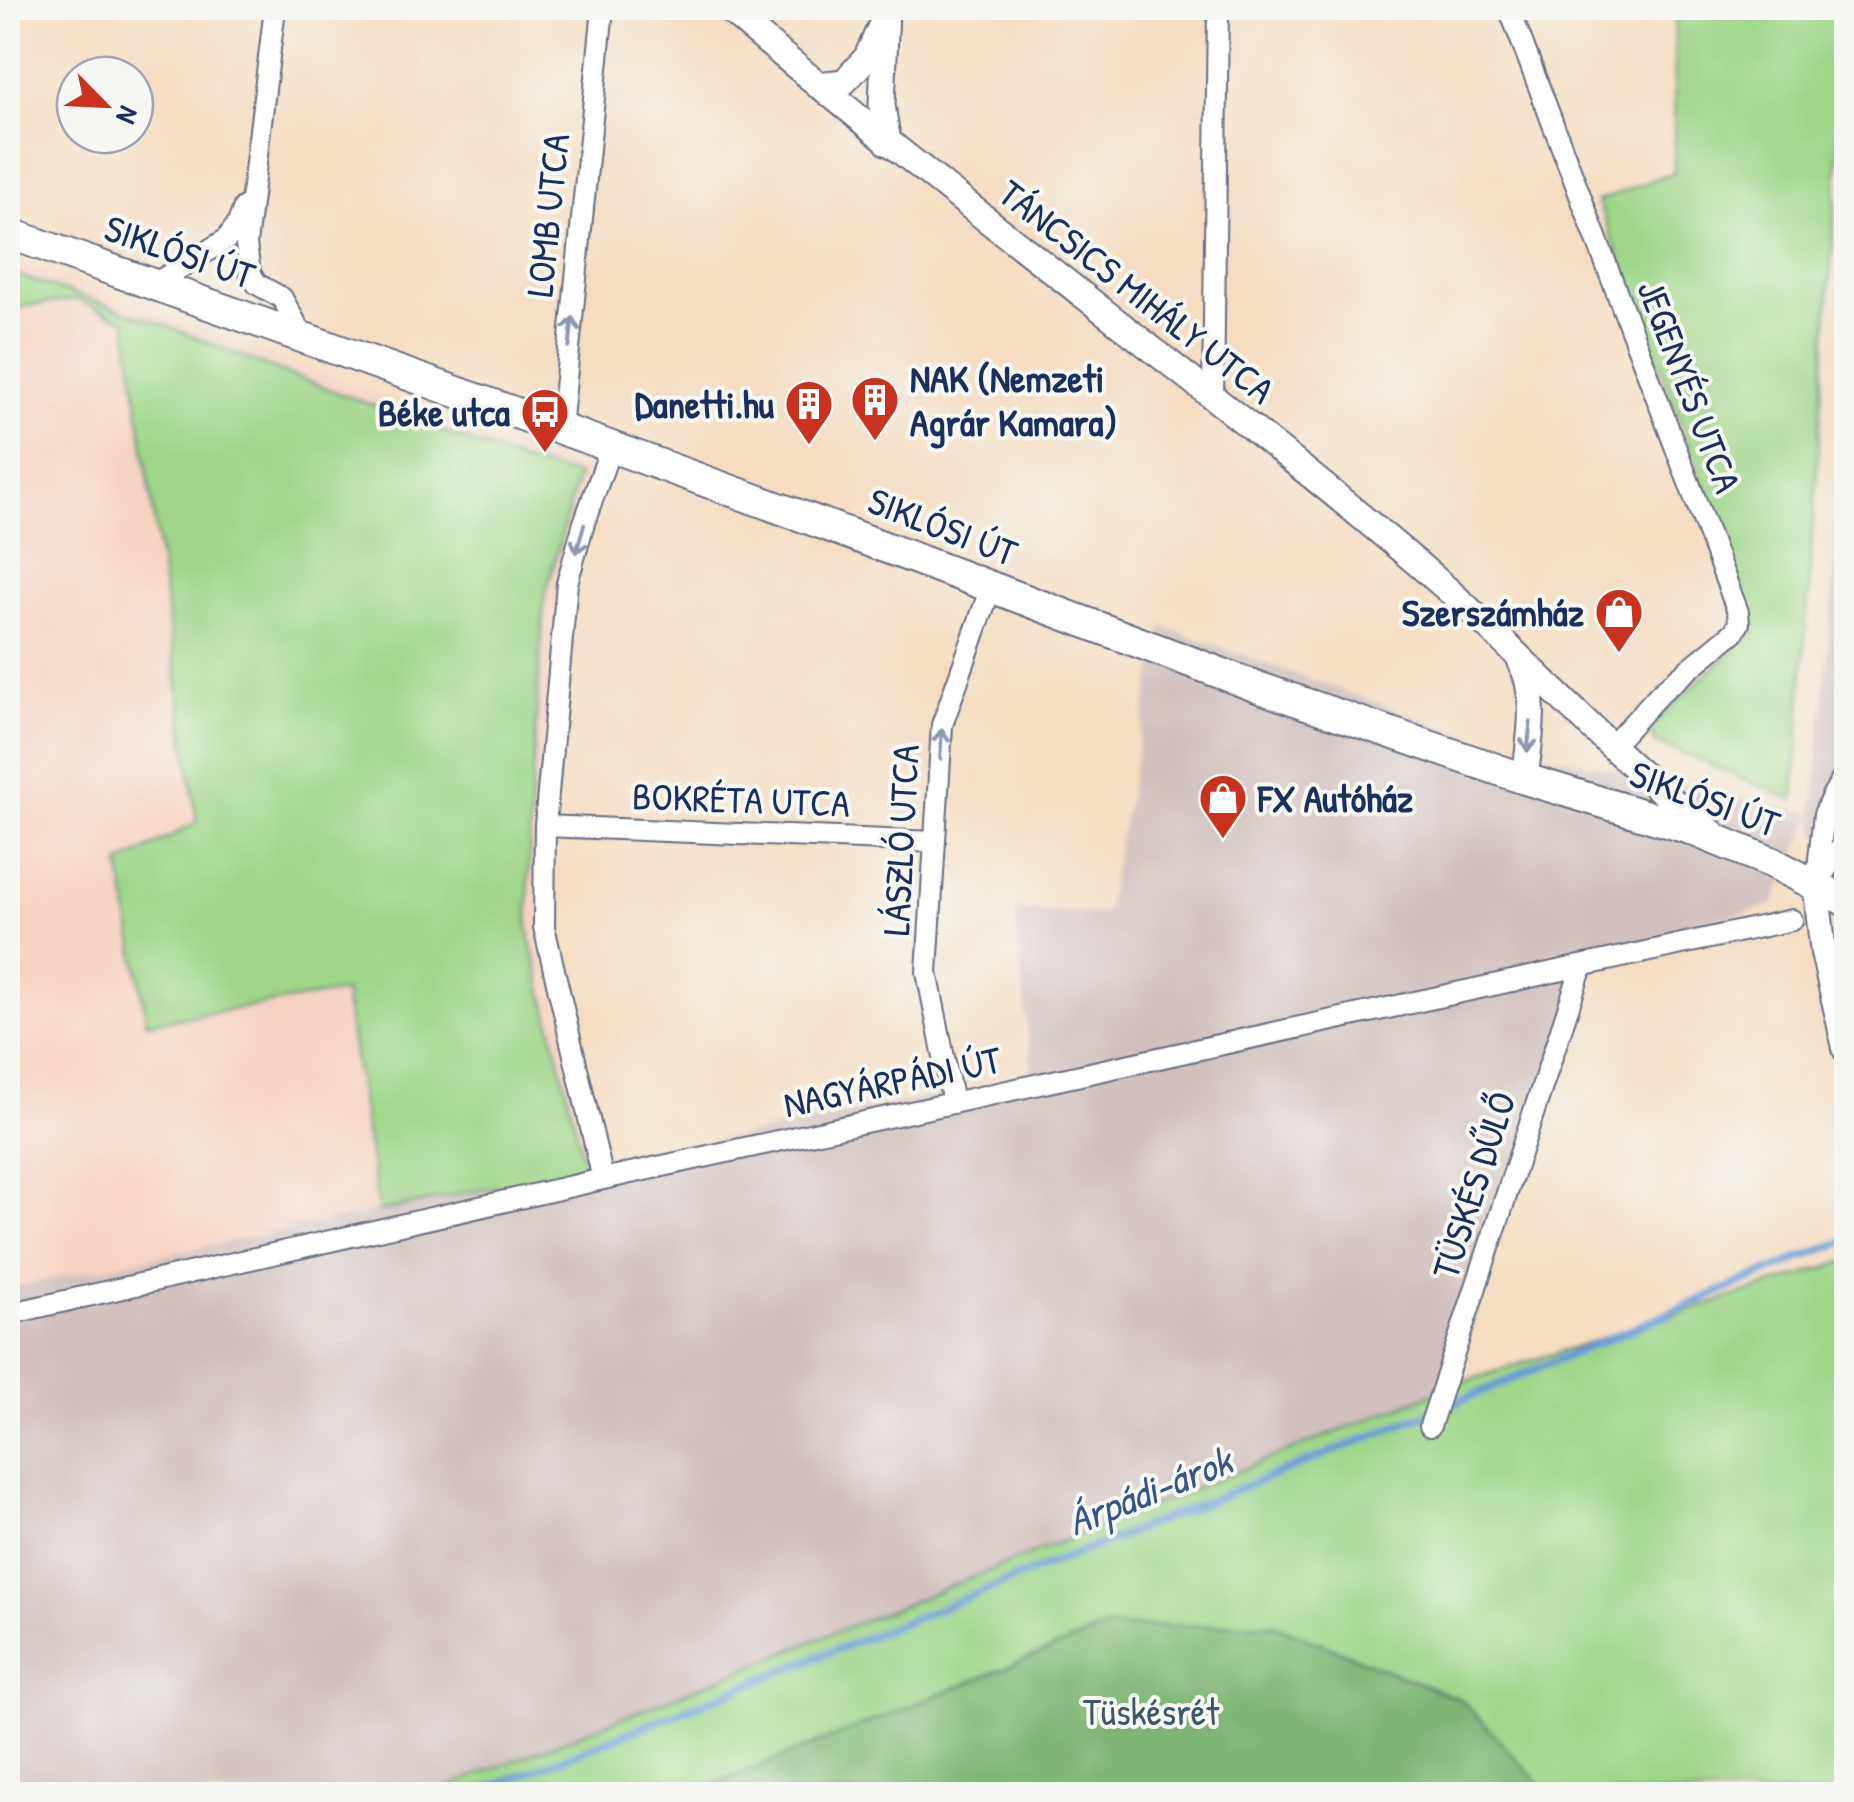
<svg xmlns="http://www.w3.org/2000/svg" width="1854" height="1802" font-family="'Patrick Hand',sans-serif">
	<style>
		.built { fill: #f5d3c2 }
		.industrial { fill: #d1c0bd }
		.green { fill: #9ed587; stroke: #5c8272; stroke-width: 2.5 }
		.forest { fill: #7eb674; stroke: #4c7269; stroke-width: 2.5 }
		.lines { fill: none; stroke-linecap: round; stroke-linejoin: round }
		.stream { stroke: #6c9dd6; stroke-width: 8 }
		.minor-casing { stroke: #676c81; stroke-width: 24 }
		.tertiary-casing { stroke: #676c81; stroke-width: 29 }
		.primary-casing { stroke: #676c81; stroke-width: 34 }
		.minor { stroke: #fff; stroke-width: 20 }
		.tertiary { stroke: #fff; stroke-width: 25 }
		.primary { stroke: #fff; stroke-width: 30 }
		.oneway { stroke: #8d97ae }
		.labels { text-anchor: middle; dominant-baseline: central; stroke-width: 8; stroke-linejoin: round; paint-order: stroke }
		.street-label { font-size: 38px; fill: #1b2f5e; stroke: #f6f6f2 }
		.poi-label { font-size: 38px; font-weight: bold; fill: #1b2f5e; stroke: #f6f6f2; text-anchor: end }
		.park-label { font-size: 38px; fill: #3c5868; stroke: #f6f6f2 }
		.water-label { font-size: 40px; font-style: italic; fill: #375688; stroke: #f6f6f2 }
	</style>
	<rect width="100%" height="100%" fill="#f6f6f2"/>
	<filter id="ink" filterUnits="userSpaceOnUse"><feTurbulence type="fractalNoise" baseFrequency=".01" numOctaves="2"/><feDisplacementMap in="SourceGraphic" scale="20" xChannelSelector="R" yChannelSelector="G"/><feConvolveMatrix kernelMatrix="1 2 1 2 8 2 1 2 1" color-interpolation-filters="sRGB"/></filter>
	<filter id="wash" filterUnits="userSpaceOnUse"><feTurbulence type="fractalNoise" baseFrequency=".0048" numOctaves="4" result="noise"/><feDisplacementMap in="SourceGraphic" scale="40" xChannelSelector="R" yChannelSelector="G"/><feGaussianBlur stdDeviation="2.25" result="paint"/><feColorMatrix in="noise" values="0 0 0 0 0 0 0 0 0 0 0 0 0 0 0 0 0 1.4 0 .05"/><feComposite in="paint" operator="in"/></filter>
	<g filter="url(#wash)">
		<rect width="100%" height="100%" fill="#f4ddc2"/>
		<path class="built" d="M8,258L598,474L565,583L542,928L598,1164L8,1288Z"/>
		<path class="industrial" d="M1846,459V933L1813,815L1773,905L1589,957L1454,1385L430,1794H8V1288L585,1167L1032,1077L1015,910L1105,913L1162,626L1483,741L1813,814Z"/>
		<g class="green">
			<path d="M1675,8H1846L1845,65L1794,800L1658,743L1646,728L1753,632L1742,588L1598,201L1674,172Z"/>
			<path d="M8,272L158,322L266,366L443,431L520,461L578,475L544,601L530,813L528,929L585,1167L379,1212L344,992L147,1023L120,864L197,822L126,321L78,300L8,308Z"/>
			<path d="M1846,1261V1794H1549L1462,1700L1272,1624L1107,1627L690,1794H430L1454,1385Z"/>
		</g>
		<path class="forest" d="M1273,1624L1462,1700L1549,1794H690L1107,1627Z"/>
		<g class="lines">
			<path class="stream" d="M474,1794L1455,1403L1812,1253L1846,1241"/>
		</g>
	</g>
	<g filter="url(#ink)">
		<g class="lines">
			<g class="minor-casing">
				<g id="minor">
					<path d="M275,8L246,244L250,273L257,284L282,298L304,338"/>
					<path d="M1509,8L1738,612L1739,623L1734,632L1661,692L1612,746"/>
					<path d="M154,284L227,239L238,223L244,207"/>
					<path d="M1213,398L1218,8"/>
					<path d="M561,429L603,8"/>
					<path d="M545,826L935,842"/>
					<path d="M1819,880L1846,840"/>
					<path d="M1816,886L1824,814L1832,796L1846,773"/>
					<path d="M953,1103L927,972L942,725L991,587"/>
					<path d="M603,1179L544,927L545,826L567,583L584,523L611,447"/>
					<path d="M8,1314L603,1179L1792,920"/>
					<path d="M1430,1426L1582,966"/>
				</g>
			</g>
			<g class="tertiary-casing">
				<g id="tertiary">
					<path d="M727,8C951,200 1191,372 1417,563C1519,649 1606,752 1713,833"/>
					<path d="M886,8L882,105L888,143"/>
					<path d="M817,85L844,82L867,57L880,28"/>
					<path d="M1521,663C1539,699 1529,740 1525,779"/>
					<path d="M1816,886L1823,950L1846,1050"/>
				</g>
			</g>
			<g class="primary-casing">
				<path id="primary" d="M8,233L595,441L823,524L1263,689L1525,779L1690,829L1773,863L1846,901"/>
			</g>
			<use href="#minor" class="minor"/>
			<use href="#tertiary" class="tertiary"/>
			<use href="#primary" class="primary"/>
		</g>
		<defs><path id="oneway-shaft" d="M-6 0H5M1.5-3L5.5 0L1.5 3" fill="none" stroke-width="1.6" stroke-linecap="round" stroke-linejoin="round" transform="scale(2.5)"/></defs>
		<g class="oneway">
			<use href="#oneway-shaft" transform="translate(571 332) rotate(-84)"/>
			<use href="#oneway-shaft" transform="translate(580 539) rotate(106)"/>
			<use href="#oneway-shaft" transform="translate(1529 737) rotate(96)"/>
			<use href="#oneway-shaft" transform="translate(941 744) rotate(-87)"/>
		</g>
	</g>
	<defs>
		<g id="building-pin" transform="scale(2.5)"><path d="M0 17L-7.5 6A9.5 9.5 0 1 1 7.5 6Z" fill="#c8321e" stroke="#f6f6f2"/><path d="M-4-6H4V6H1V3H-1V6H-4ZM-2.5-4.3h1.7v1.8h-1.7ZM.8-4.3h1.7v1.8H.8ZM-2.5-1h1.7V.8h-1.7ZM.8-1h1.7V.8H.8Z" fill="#fff"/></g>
		<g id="bus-pin" transform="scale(2.5)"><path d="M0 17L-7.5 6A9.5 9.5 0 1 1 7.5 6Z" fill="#c8321e" stroke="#f6f6f2"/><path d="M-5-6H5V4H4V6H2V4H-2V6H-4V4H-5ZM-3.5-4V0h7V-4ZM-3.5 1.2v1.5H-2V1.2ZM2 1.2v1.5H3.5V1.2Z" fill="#fff"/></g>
		<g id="shop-pin" transform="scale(2.5)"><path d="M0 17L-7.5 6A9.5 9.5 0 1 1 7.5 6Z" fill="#c8321e" stroke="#f6f6f2"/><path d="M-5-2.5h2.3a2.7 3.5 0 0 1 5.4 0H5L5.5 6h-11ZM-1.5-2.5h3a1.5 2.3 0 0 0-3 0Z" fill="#fff"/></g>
	</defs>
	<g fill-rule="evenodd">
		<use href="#building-pin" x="875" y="400"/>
		<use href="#building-pin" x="809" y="404"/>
		<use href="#bus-pin" x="545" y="412"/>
		<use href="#shop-pin" x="1619" y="612"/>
		<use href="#shop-pin" x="1223" y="798"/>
	</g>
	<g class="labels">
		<g class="street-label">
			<text transform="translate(547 215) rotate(-84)">LOMB UTCA</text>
			<text transform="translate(180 251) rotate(19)">SIKLÓSI ÚT</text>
			<text transform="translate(1137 291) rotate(38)">TÁNCSICS MIHÁLY UTCA</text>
			<text transform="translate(1690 386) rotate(69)">JEGENYÉS UTCA</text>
			<text transform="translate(943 526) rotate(21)">SIKLÓSI ÚT</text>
			<text transform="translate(1705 798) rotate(20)">SIKLÓSI ÚT</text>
			<text transform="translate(741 799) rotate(2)">BOKRÉTA UTCA</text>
			<text transform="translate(900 840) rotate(-87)">LÁSZLÓ UTCA</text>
			<text transform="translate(892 1081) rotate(-12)">NAGYÁRPÁDI ÚT</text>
			<text transform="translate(1473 1185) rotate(-72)">TÜSKÉS DŰLŐ</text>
		</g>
		<g class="poi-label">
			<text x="910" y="378" text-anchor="start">NAK (Nemzeti<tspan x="910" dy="44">Agrár Kamara)</tspan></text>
			<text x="774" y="404">Danetti.hu</text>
			<text x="510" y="412">Béke utca</text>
			<text x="1584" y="612">Szerszámház</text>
			<text x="1258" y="798" text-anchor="start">FX Autóház</text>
		</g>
		<g class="park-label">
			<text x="1151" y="1711">Tüskésrét</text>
		</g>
		<g class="water-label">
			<text transform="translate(1149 1490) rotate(-22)">Árpádi-árok</text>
		</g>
	</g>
	<rect width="1854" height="1802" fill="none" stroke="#f6f6f2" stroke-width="40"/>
	<g transform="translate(105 105) rotate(114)"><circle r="48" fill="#f6f6f2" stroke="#9ea6b7" stroke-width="2.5"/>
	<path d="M0-8L18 38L0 25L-18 38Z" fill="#c8321e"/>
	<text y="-15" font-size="28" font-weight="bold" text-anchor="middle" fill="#1b2f5e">N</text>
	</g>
</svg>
